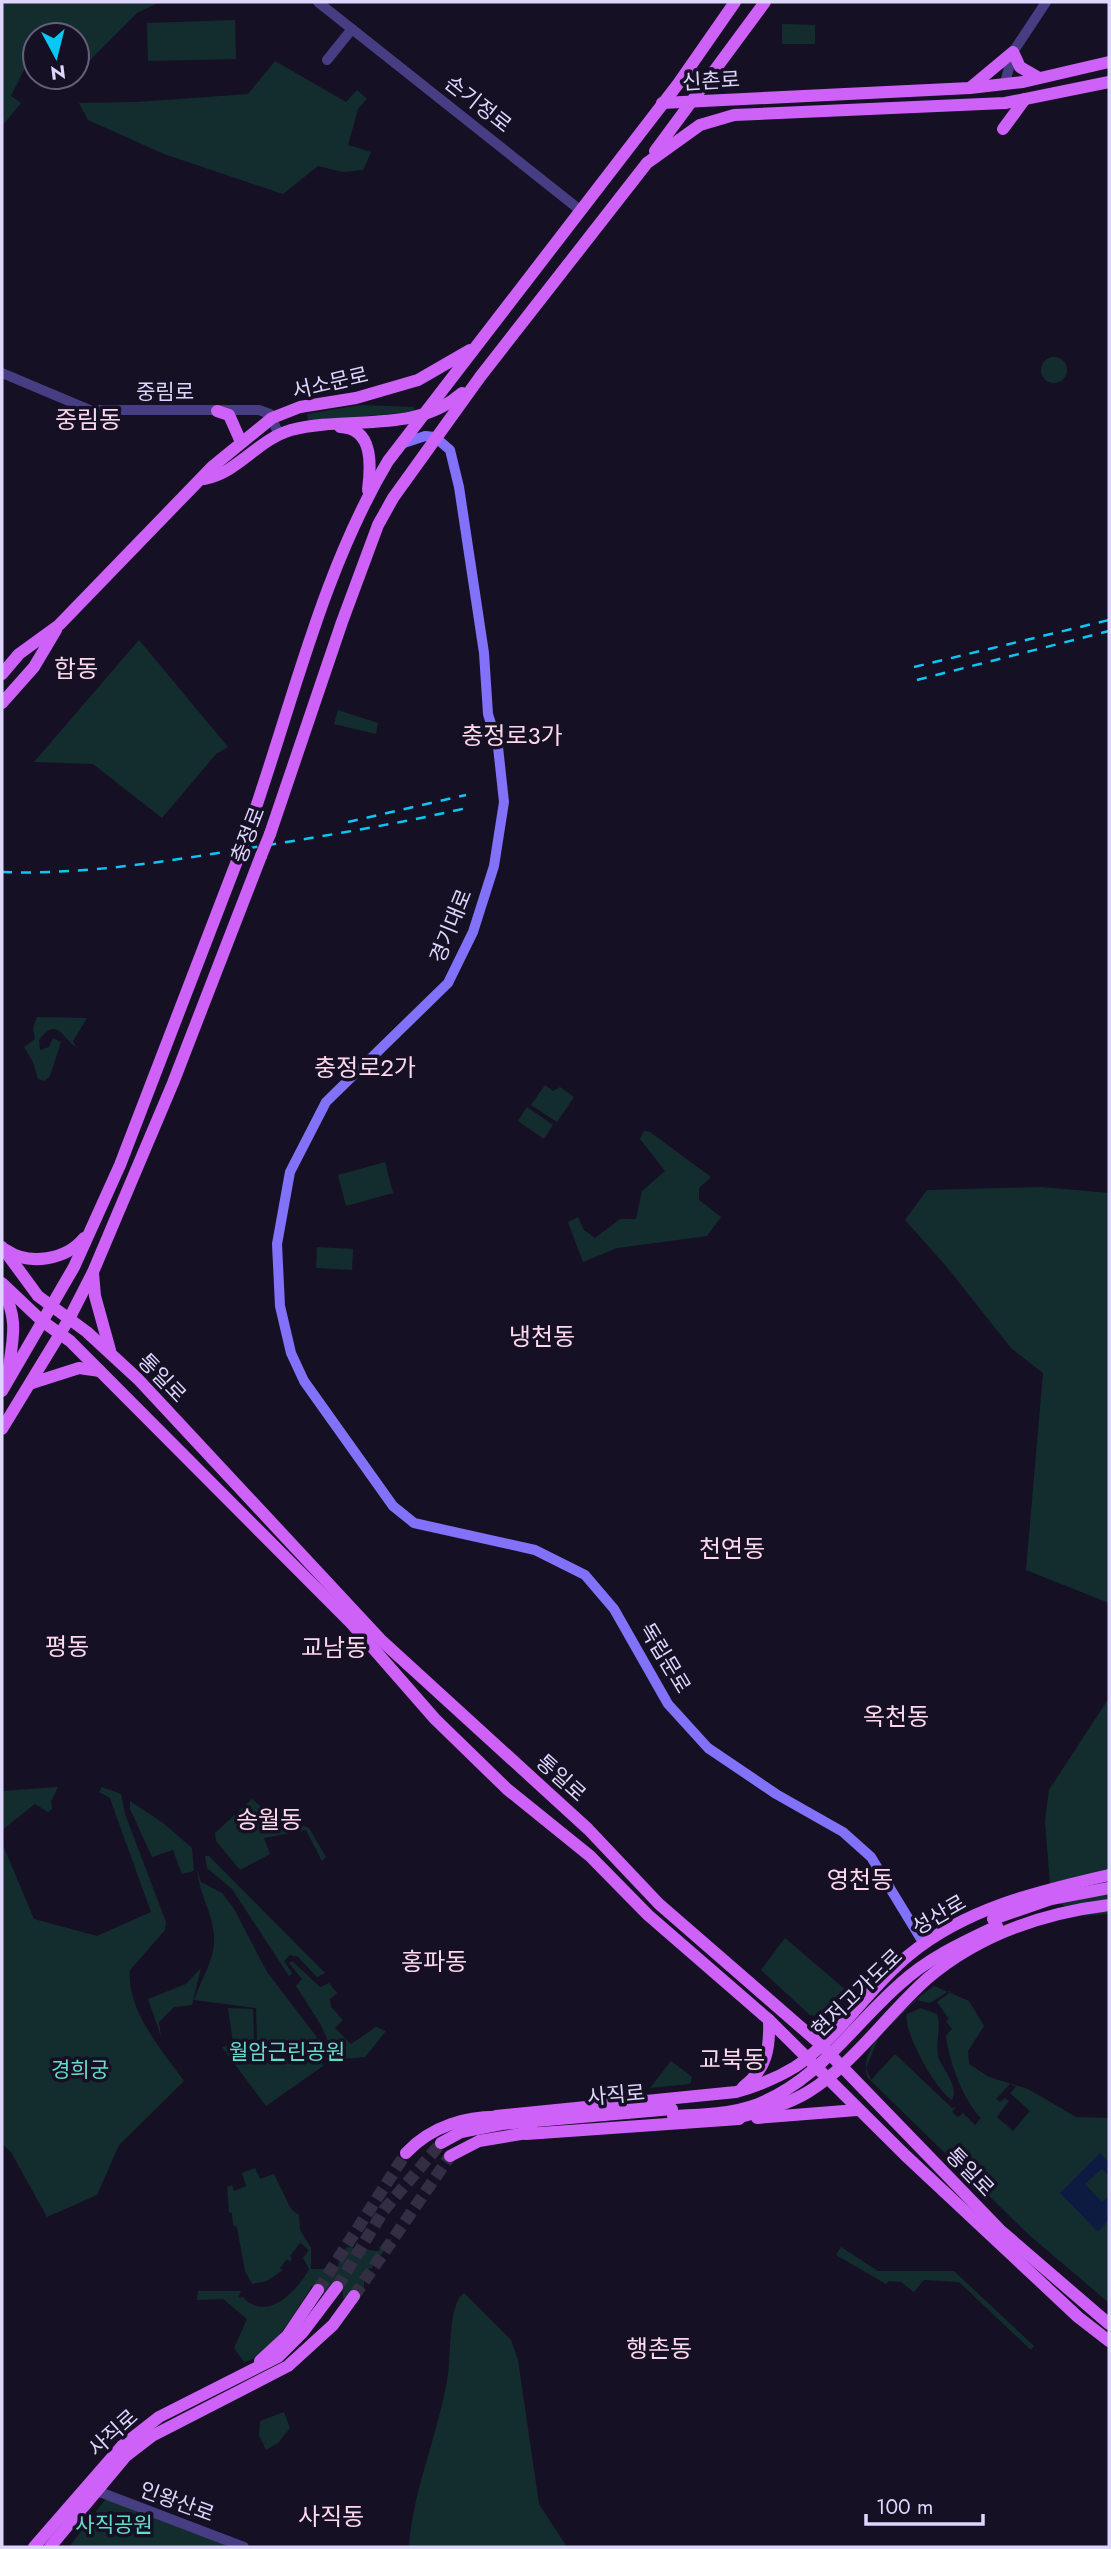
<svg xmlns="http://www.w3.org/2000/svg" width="1111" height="2549" font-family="Jost,'Noto Sans KR',sans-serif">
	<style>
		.green { fill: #132d2f; fill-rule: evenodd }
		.water { fill: #0d1b42 }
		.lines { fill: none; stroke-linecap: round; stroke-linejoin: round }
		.primary-tunnel { stroke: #342e45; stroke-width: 12; stroke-dasharray: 12 6; stroke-linecap: butt }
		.tertiary { stroke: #473d82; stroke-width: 10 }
		.secondary { stroke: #8272f9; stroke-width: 10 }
		.primary { stroke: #ce62f8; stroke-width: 12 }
		.rail { stroke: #0bc7f4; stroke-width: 2.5; stroke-dasharray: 10 9; stroke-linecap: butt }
		.primary-bridge { stroke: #ce62f8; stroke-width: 12 }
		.labels { text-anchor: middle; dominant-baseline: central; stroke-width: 7; stroke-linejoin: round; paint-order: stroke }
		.street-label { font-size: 21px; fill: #ded6fd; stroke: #161025 }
		.park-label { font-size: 21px; fill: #65dbc8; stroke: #161025 }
		.quarter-label { font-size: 24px; fill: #fdd8ec; stroke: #161025 }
	</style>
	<rect width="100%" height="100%" fill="#161025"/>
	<g class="green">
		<path d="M2,2H160L137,13L86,64L77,65V35H35V66L28,62L11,96L21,103L2,126Z"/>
		<path d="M235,20L236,59L148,61L147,23Z"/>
		<path d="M782,24L815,25V44H782Z"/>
		<path d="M275,61L346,102L357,90L367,99L358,109L348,145L371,152L363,170L343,172L318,166L283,194L164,154L88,120L79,103L137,102L248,94Z"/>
		<circle cx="1054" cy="370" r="13"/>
		<path d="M360,405L413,407L415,409L411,412L308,421L307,414Z"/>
		<path d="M139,640L228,747L216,754L162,818L93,764L34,762Z"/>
		<path d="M338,710L378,723L376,734L334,724Z"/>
		<path d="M37,1017L87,1018L73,1041L76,1047C63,1039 57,1015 39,1040L40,1050L49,1047L53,1038L61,1042L50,1076L44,1081L38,1079L33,1062L24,1047L35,1039L33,1028Z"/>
		<path d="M545,1085L553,1091L560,1087L574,1097L557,1122L531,1105Z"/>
		<path d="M527,1107L553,1125L544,1139L518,1121Z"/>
		<path d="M644,1131L650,1132L711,1177L699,1188V1200L721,1217L707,1236L617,1248L583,1262L568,1222L578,1217L584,1230L595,1238L620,1219H636L642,1191L665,1171L640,1139Z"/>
		<path d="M385,1162L393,1193L346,1206L338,1175Z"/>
		<path d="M1041,1187L1109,1193V1603L1026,1570L1043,1373L1011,1348L946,1266L905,1220L927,1190Z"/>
		<path d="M317,1247L353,1249L352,1270L316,1268Z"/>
		<path d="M1109,1698V1914L1077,1916L1056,1900L1050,1885L1045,1821L1049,1790Z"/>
		<path d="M58,1787L51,1801L52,1809L48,1812L35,1804L2,1830V1791Z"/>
		<path d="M102,1787L121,1794L125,1814L166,1922L165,1930L130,1970C126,2010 162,2050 184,2081L119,2145L97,2195L47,2217L11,2152L2,2144V1843L34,1919L97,1936L151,1912L112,1804L110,1798L99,1792Z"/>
		<path d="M252,1799L275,1818L309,1828L326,1857L322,1861L306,1830L264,1838L262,1833L270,1854L240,1870L216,1841L215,1833Z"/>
		<path d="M130,1801L163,1823L192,1848L194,1871L182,1874L173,1850L152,1857L130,1809Z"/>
		<path d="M205,1856H209L325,1973L317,1977L298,1957L290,1955L284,1961L292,1973L289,1976L232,1889L207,1868Z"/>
		<path d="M197,1870L201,1882L222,1893L234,1909L267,1972L316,2036L323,2066L266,2106L222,2047L257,2041L256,2008L194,2000C201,1980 216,1957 214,1936C213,1914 199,1893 197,1870Z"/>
		<path d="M785,1938L847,1991L824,2017L810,2015L761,1970Z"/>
		<path d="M292,1961L320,1987L329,1983L337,1993L330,1999L331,2007L343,2020L335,2028L351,2044L376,2027L386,2031L365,2057L331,2060L330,2046L321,2025L296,1986L302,1979L289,1963Z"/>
		<path d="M201,1968L192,2005L174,2007L159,2022L161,2036L148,1999L186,1984Z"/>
		<path d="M934,1986L969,2001L984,2026L968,2051L969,2064L989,2077L1028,2089L1076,2117L1109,2118V2303L1028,2234L868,2078C854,2045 911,2003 934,1986ZM949,1991L951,1992L937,2002L949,2019L946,2021L952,2029L946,2036C949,2061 963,2100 981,2118L975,2125L963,2113L958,2117L952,2112L956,2107L952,2108L895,2054L871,2080L866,2068L879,2037L912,2004L917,2000L930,2003ZM1010,2084L1016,2087L1010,2093L1030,2111L1013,2131L997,2117L1009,2101L1005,2098L1000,2102L996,2099Z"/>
		<path d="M228,2008L253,2009L254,2039L233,2042Z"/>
		<path d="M921,2008L937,2014C942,2029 934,2044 939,2059C944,2071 959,2087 952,2100C937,2092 902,2030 907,2014Z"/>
		<path d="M671,2061L692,2077L690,2084L650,2088Z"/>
		<path d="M255,2168L260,2179L274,2174L291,2209L299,2215L300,2230L311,2248V2269H338L339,2257L347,2247L378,2251L387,2239H392L372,2268L364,2270V2292L359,2299L343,2298V2290L336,2286L328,2296L312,2286C298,2308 271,2356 244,2362L234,2348L247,2319L223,2299L197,2300L198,2291H241L238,2298L243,2297C266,2323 297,2292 309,2269L303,2258L309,2250L300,2243L290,2256L292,2258L290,2262L287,2259L280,2268L283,2270L267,2281L252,2284L245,2271L237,2227L233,2225L232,2213L229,2212L227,2187L232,2185L234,2191L246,2186L242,2173Z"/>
		<path d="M841,2247L878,2271H954L1034,2346L1031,2350L959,2282L924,2280L914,2292L901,2282L889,2281L886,2284L836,2255Z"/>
		<path d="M464,2293L511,2340L518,2360L539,2504L567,2547H409C413,2489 439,2433 448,2375C451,2355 448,2304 464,2293Z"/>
		<path d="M284,2412L290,2428L278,2443L266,2450L259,2435L260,2421Z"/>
		<path d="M105,2500H110L244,2547H69Z"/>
	</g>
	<path class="water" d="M1100,2153L1109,2163V2176L1102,2169L1085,2184L1102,2202L1109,2196V2220L1098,2232L1060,2193Z"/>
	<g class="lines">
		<g class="primary-tunnel">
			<path d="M337,2287L384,2210L441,2143"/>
			<path d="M318,2290L406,2153"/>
			<path d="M354,2296L450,2156"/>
		</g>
		<g class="tertiary">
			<path d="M318,2L580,210"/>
			<path d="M327,60L352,29"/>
			<path d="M1005,83L1013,52L1046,2"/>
			<path d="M2,373L90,410H259L270,414L279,435"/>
			<path d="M97,2491L244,2547"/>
		</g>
		<path class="secondary" d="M401,444L425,436L435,437L450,450L459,487L484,653L488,714L498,747L504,802L494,866L473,932L448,983L326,1102L290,1172L277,1244L280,1306L291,1353L304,1381L393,1506L414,1523L535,1550L585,1575L614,1609L668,1704L708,1748L776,1794L843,1832L871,1857L924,1944"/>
		<g class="primary">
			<path d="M971,87L1013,52L1020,67L1039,78"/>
			<path d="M662,103L970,88L1023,82L1109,62"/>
			<path d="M1003,129L1025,99"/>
			<path d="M655,151L765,2"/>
			<path d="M217,411L229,415L241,442"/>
			<path d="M340,427C374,428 371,466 368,490"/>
			<path d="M204,479C238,473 257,440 291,430C347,415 415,435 462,393"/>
			<path d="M2,674L19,654L59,625L212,467L272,418L300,407L356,398L418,380L470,350"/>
			<path d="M2,703L34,667L56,630"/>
			<path d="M270,834L342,622L378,525L393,498L480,377L647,163L700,125L734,115L1005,103L1109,82"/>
			<path d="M246,836C291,711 320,575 388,461L678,84L735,2"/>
			<path d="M2,1247L38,1296L87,1332L138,1379L382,1641L588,1829L659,1904L820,2044L1000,2230L1109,2324"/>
			<path d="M6,1250C29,1266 66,1260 84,1238"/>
			<path d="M93,1273L95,1296L110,1350"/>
			<path d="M2,1283L42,1321L70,1341L351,1623L435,1719L507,1789L590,1856L648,1915L769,2020L905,2155L1078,2317L1109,2341"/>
			<path d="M2,1288C20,1322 12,1339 8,1375"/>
			<path d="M32,1383L79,1368L100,1371"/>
			<path d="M2,1391L74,1267L120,1165L237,861"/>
			<path d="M2,1429L69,1319L93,1272L173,1083L261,856"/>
			<path d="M993,1919L1051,1899L1109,1888"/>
			<path d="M743,2087C767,2069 770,2048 769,2020"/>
			<path d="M496,2116L736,2092C757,2086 777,2078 795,2067C839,2038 868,1988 909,1955C966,1908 1039,1891 1109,1875"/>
			<path d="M757,2118L857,2110"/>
			<path d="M733,2119C758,2112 785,2106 808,2092C855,2063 887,2014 928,1978C979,1935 1044,1913 1109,1905"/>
			<path d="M526,2134L739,2119"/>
			<path d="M441,2143L461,2132L502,2124L672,2109"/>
			<path d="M406,2153C431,2126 468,2115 504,2117"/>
			<path d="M450,2156L479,2141L533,2132"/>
			<path d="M260,2361L287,2336L318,2290"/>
			<path d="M34,2547L122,2446L159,2417L278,2357L303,2332L337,2287"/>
			<path d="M50,2547L126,2456L152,2436L288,2366L333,2325L354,2296"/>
		</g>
		<g class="rail">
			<path d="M914,667L1109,620"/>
			<path d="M917,680L1109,631"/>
			<path d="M348,822L466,795"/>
			<path d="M2,872C86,875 168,861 250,848C324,836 398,824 471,807"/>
		</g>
		<g class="primary-bridge">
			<path d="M261,856L270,834"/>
			<path d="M237,861L246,836"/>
			<path d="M673,2116C700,2115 732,2114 758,2104C819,2080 852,2026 900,1984C928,1958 963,1942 997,1926"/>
		</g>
	</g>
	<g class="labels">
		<g class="street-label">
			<text transform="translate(711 81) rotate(-3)">신촌로</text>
			<text transform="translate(478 104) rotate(38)">손기정로</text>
			<text transform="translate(330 383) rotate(-13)">서소문로</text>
			<text x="165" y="392">중림로</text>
			<text transform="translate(248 835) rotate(-69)">충정로</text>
			<text transform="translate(451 926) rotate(-68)">경기대로</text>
			<text transform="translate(162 1378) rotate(46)">통일로</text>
			<text transform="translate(665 1658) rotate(59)">독립문로</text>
			<text transform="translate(561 1778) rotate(42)">통일로</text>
			<text transform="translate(939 1915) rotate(-30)">성산로</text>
			<text transform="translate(857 1993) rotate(-44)">현저고가도로</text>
			<text transform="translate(616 2095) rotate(-5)">사직로</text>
			<text transform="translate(970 2172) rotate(46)">통일로</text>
			<text transform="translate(113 2433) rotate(-42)">사직로</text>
			<text transform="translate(177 2502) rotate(20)">인왕산로</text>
		</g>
		<g class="park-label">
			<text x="287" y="2052">월암근린공원</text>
			<text x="80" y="2070">경희궁</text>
			<text x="114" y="2525">사직공원</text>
		</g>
		<g class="quarter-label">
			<text x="88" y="419">중림동</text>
			<text x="76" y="668">합동</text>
			<text x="512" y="735">충정로3가</text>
			<text x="365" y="1067">충정로2가</text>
			<text x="542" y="1336">냉천동</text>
			<text x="732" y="1548">천연동</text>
			<text x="67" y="1646">평동</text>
			<text x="334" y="1647">교남동</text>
			<text x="896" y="1716">옥천동</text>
			<text x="269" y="1819">송월동</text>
			<text x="860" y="1879">영천동</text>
			<text x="434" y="1961">홍파동</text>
			<text x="732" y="2059">교북동</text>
			<text x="659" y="2348">행촌동</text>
			<text x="331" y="2516">사직동</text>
		</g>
	</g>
	<rect width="1111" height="2549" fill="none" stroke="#ded6fd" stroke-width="7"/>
	<g transform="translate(56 56) rotate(173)"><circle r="33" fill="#161025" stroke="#665f7b" stroke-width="2"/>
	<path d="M0-5L12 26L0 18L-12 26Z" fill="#0bc7f4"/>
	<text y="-10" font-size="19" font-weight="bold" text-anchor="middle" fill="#ded6fd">N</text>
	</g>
	<path d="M866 2514v10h117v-10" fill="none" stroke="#ded6fd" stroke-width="3.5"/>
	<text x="876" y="2514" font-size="21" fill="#ded6fd" stroke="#161025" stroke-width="5" paint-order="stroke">100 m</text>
</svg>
